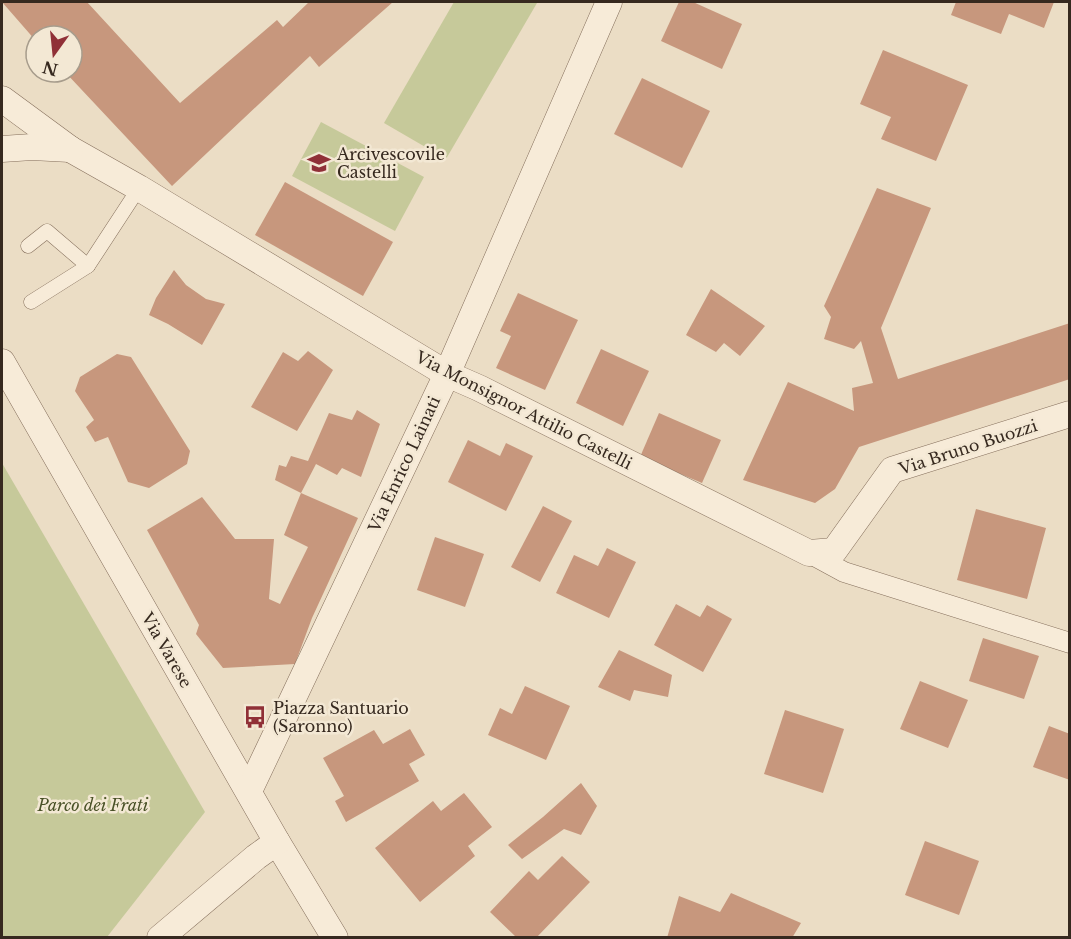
<svg xmlns="http://www.w3.org/2000/svg" width="1071" height="939" font-family="'Libre Baskerville',serif">
	<style>
		.green { fill: #c6c99a }
		.building { fill: #c7977d }
		.lines { fill: none; stroke-linecap: round; stroke-linejoin: round }
		.service-casing { stroke: #856f5c; stroke-width: 15 }
		.pedestrian-casing { stroke: #856f5c; stroke-width: 21 }
		.minor-casing { stroke: #856f5c; stroke-width: 27 }
		.service { stroke: #f7ebd8; stroke-width: 14 }
		.pedestrian { stroke: #f7ebd8; stroke-width: 20 }
		.minor { stroke: #f7ebd8; stroke-width: 26 }
		.labels { text-anchor: middle; dominant-baseline: central; stroke-width: 5; stroke-linejoin: round; paint-order: stroke }
		.poi-label { font-size: 16px; fill: #36291f; stroke: #f3e8d4; text-anchor: start }
		.street-label { font-size: 16px; fill: #36291f; stroke: #f3e8d4 }
		.park-label { font-size: 16px; font-style: italic; fill: #495127; stroke: #f3e8d4 }
	</style>
	<rect width="100%" height="100%" fill="#ebddc5"/>
	<g class="green">
		<path d="M454,2H533L537,3L446,159L384,123Z"/>
		<path d="M321,122L424,177L395,231L292,176Z"/>
		<path d="M2,463L205,812L107,937H2Z"/>
	</g>
	<g class="building">
		<path d="M2,2H87L180,103L277,20L283,27L309,2H393L319,67L310,56L172,186L65,72H72V36H36V41Z"/>
		<path d="M679,2H693L742,24L722,69L661,41Z"/>
		<path d="M956,2H1054L1044,28L1009,14L1001,34L951,15Z"/>
		<path d="M883,50L968,85L936,161L881,139L891,117L860,104Z"/>
		<path d="M642,78L710,111L682,168L614,134Z"/>
		<path d="M285,182L393,242L363,296L255,235Z"/>
		<path d="M877,188L931,208L881,328L898,379L1070,323V379L859,447L835,489L815,503L743,480L788,382L854,411L852,388L873,383L861,341L854,349L824,339L831,317L824,306Z"/>
		<path d="M174,270L186,285L206,299L225,304L202,345L168,324L149,315L156,298Z"/>
		<path d="M711,289L765,326L740,356L724,343L716,352L686,335Z"/>
		<path d="M518,293L578,320L545,390L496,368L511,336L500,331Z"/>
		<path d="M601,349L649,371L623,426L576,403Z"/>
		<path d="M308,351L333,370L297,431L251,407L283,352L298,361Z"/>
		<path d="M117,354L131,357L190,451L187,464L149,488L128,482L108,437L95,442L86,427L94,420L75,391L80,377Z"/>
		<path d="M357,410L380,424L361,477L342,468L337,475L316,464L301,493L275,480L279,465L286,467L291,456L308,461L329,413L352,420Z"/>
		<path d="M659,413L721,440L702,483L640,457Z"/>
		<path d="M468,440L500,456L506,443L533,456L506,511L448,482Z"/>
		<path d="M301,493L358,518L312,618L295,664L223,668L196,634L199,625L147,530L202,497L235,539H274L269,599L280,604L308,547L284,535Z"/>
		<path d="M543,506L572,521L540,582L511,567Z"/>
		<path d="M976,509L1046,528L1027,599L957,580Z"/>
		<path d="M435,537L484,554L465,607L417,590Z"/>
		<path d="M607,548L636,562L609,618L556,593L574,555L598,566Z"/>
		<path d="M676,604L700,617L707,605L732,619L703,672L654,645Z"/>
		<path d="M983,638L1039,656L1024,699L969,681Z"/>
		<path d="M619,650L672,675L668,697L634,690L630,701L598,687Z"/>
		<path d="M920,681L968,700L948,748L900,729Z"/>
		<path d="M525,686L570,706L546,760L488,735L500,708L512,714Z"/>
		<path d="M785,710L844,729L823,793L764,774Z"/>
		<path d="M1049,726L1070,734V780L1033,767Z"/>
		<path d="M410,729L425,755L409,764L419,781L346,822L335,801L344,796L323,758L374,730L383,744Z"/>
		<path d="M581,783L597,806L581,835L564,829L522,859L508,845L543,817Z"/>
		<path d="M464,793L492,827L468,846L475,856L420,902L375,848L433,801L441,811Z"/>
		<path d="M925,841L979,861L959,915L905,895Z"/>
		<path d="M562,856L590,882L536,938H517L490,912L529,871L538,880Z"/>
		<path d="M731,893L801,923L792,938H667L679,896L720,912Z"/>
	</g>
	<g class="lines">
		<g class="service-casing">
			<g id="service">
				<path d="M28,246L47,231L88,266"/>
				<path d="M31,302L88,266L139,188"/>
			</g>
		</g>
		<g class="pedestrian-casing">
			<path id="pedestrian" d="M809,553L844,572L1070,643"/>
		</g>
		<g class="minor-casing">
			<g id="minor">
				<path d="M2,99L70,149L139,188L447,374L479,388L809,553L834,551L892,470L1070,414"/>
				<path d="M2,149L32,147L70,149"/>
				<path d="M2,362L277,842L335,938"/>
				<path d="M249,791L447,374L609,2"/>
				<path d="M160,938L256,857L277,842"/>
			</g>
		</g>
		<use href="#service" class="service"/>
		<use href="#pedestrian" class="pedestrian"/>
		<use href="#minor" class="minor"/>
	</g>
	<defs>
		<g id="school-bare" transform="scale(1.8)"><path d="M0-5L7-2L0 1L-7-2ZM-4 1L0 2.5L4 1V4Q0 6-4 4Z" fill="#903037" stroke="#f3e8d4" stroke-width="2.5" paint-order="stroke"/></g>
		<g id="bus-bare" transform="scale(1.8)"><path d="M-5-6H5V4H4V6H2V4H-2V6H-4V4H-5ZM-3.5-4V0h7V-4ZM-3.5 1.2v1.5H-2V1.2ZM2 1.2v1.5H3.5V1.2Z" fill="#903037" stroke="#f3e8d4" stroke-width="2.5" paint-order="stroke"/></g>
	</defs>
	<g fill-rule="evenodd">
		<use href="#school-bare" x="319" y="163"/>
		<use href="#bus-bare" x="255" y="717"/>
	</g>
	<g class="labels">
		<g class="poi-label">
			<text x="337" y="154">Arcivescovile<tspan x="337" dy="18">Castelli</tspan></text>
			<text x="273" y="708">Piazza Santuario<tspan x="273" dy="18">(Saronno)</tspan></text>
		</g>
		<g class="street-label">
			<text transform="translate(524 410) rotate(27)">Via Monsignor Attilio Castelli</text>
			<text transform="translate(968 447) rotate(-18)">Via Bruno Buozzi</text>
			<text transform="translate(404 464) rotate(-65)">Via Enrico Lainati</text>
			<text transform="translate(167 650) rotate(60)">Via Varese</text>
		</g>
		<g class="park-label">
			<text x="93" y="805">Parco dei Frati</text>
		</g>
	</g>
	<rect width="1071" height="939" fill="none" stroke="#36291f" stroke-width="6"/>
	<g transform="translate(54 54) rotate(195)"><circle r="28" fill="#f3e8d4" stroke="#a79c8c" stroke-width="1.5"/>
	<path d="M0-4.5L10 22L0 15L-10 22Z" fill="#903037"/>
	<text y="-9" font-size="16" font-weight="bold" text-anchor="middle" fill="#36291f">N</text>
	</g>
</svg>
